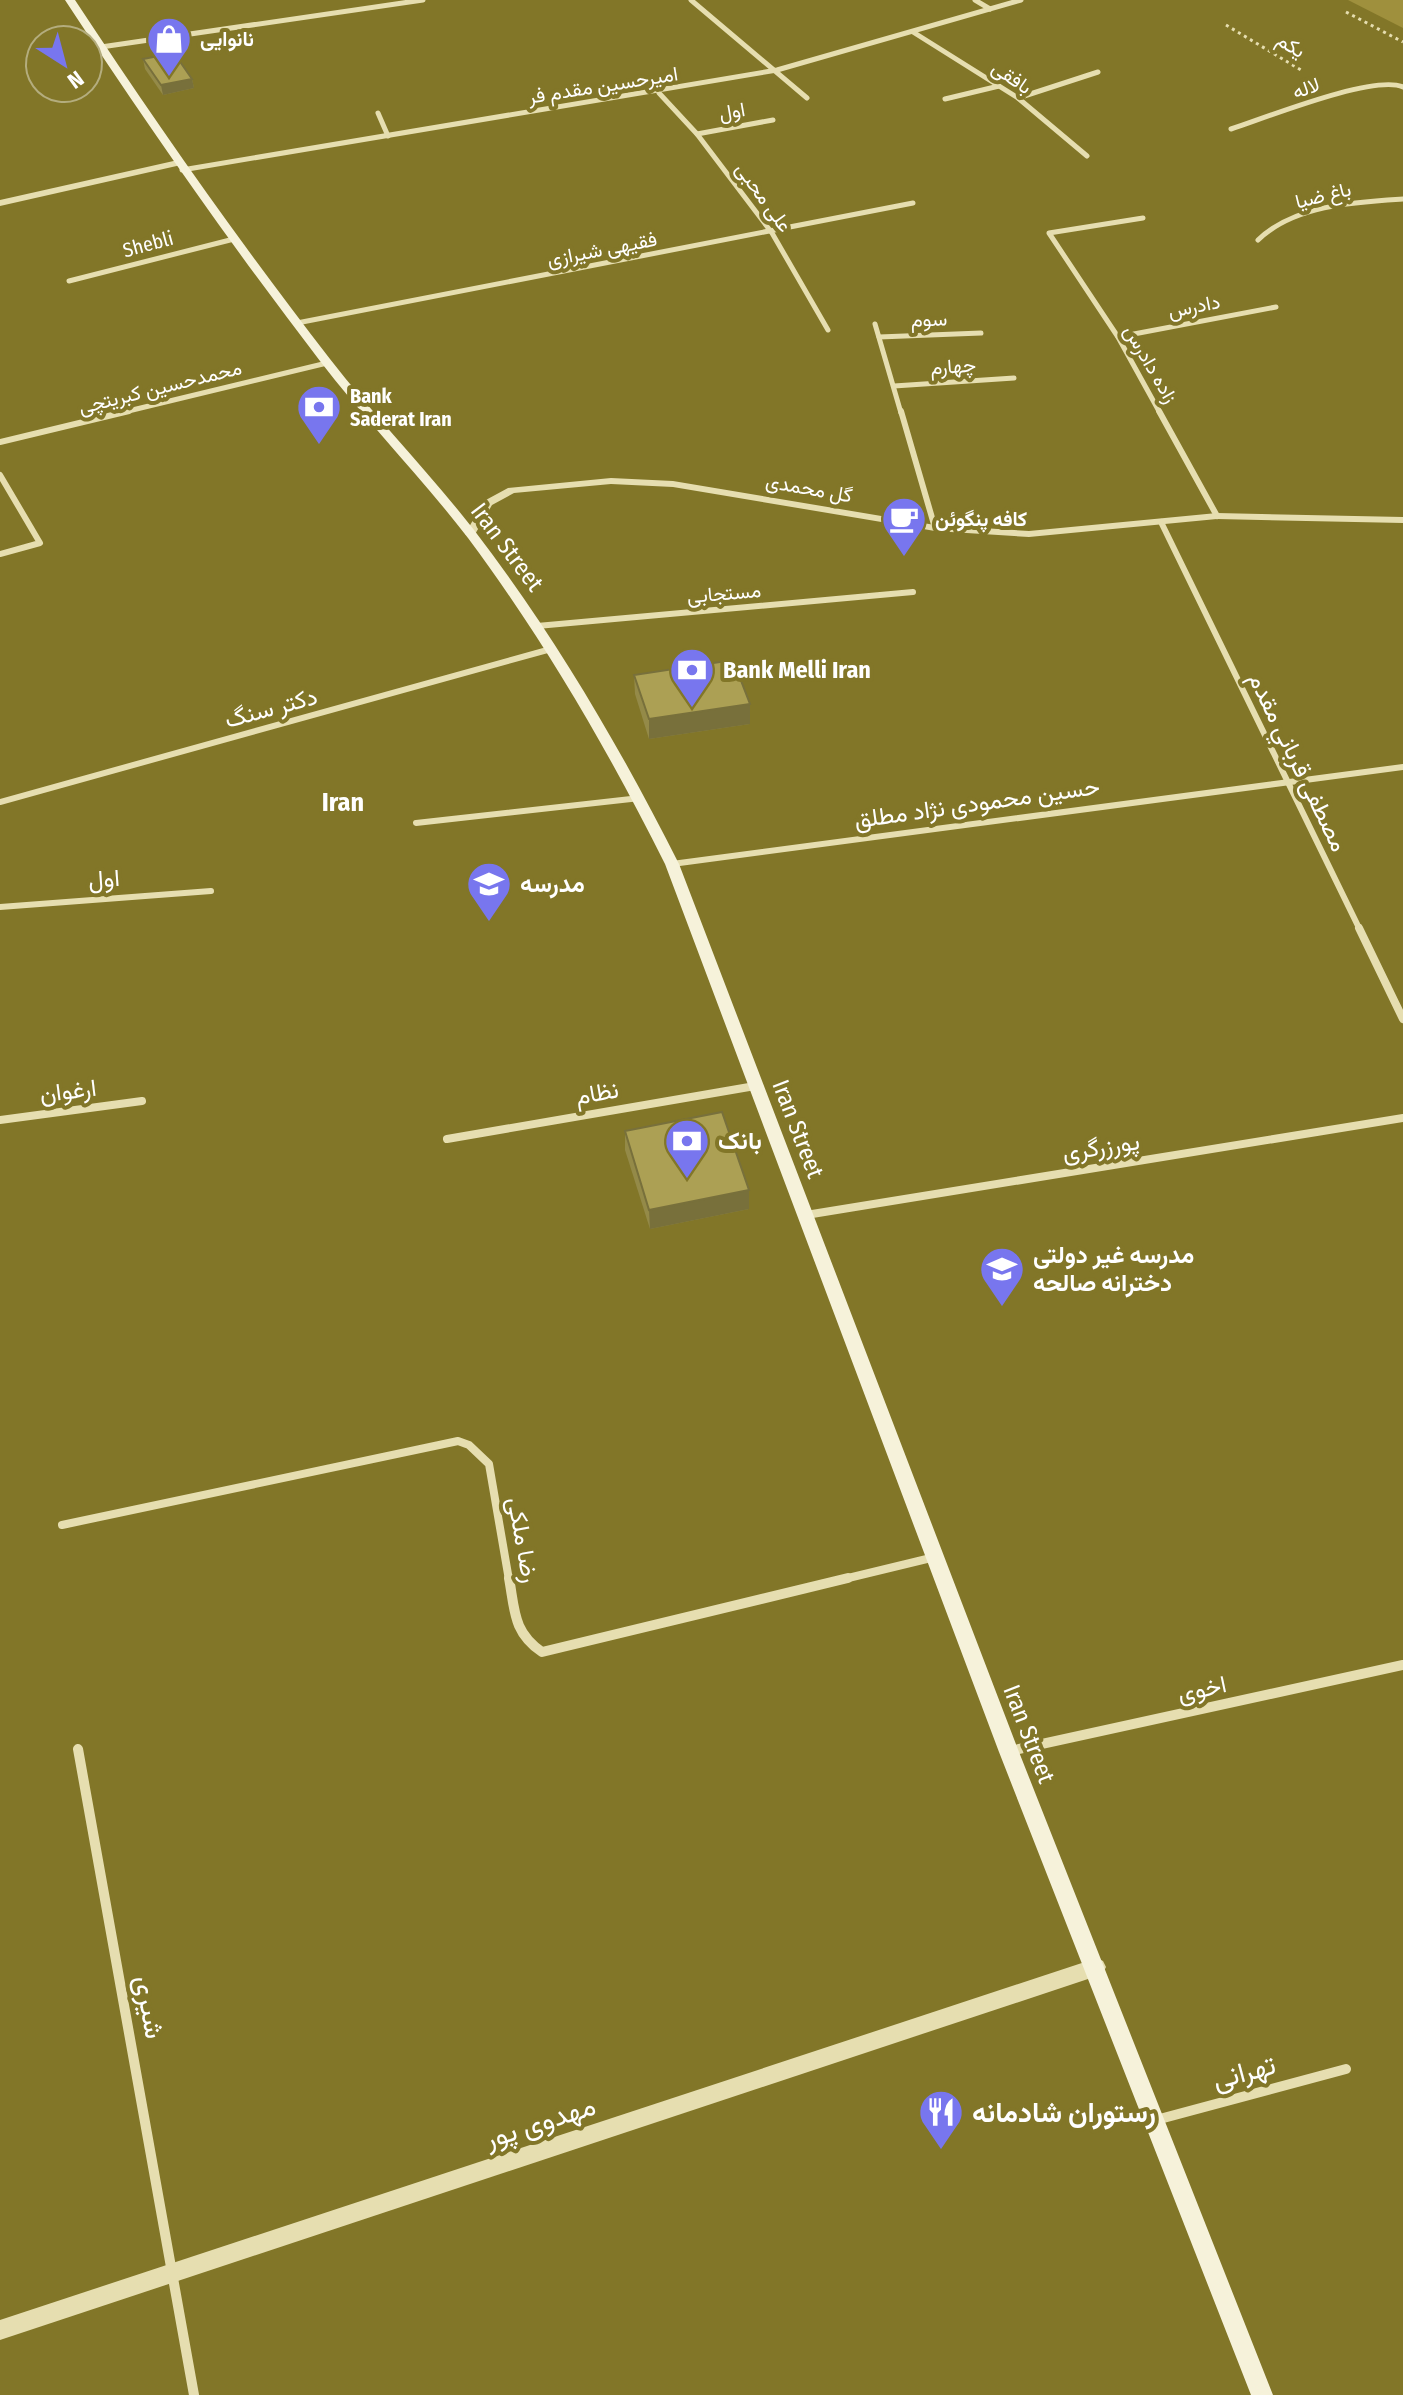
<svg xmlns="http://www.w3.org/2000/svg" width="1403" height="2395" font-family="'Fira Sans Condensed',Vazirmatn,sans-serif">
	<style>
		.green { fill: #9f903d }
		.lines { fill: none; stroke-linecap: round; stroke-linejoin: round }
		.path { stroke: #e6deb0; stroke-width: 3; stroke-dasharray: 3 4; stroke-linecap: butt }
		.minor-far3 { stroke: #e6deb0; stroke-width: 5 }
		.minor-far2 { stroke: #e6deb0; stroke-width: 6 }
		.minor-far1 { stroke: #e6deb0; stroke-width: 8 }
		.minor { stroke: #e6deb0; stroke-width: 10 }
		.tertiary { fill: #e6deb0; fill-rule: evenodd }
		.secondary { fill: #f6f2da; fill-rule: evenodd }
		.wall { fill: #948a48 }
		.shaded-wall { fill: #78703b }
		.building { fill: #aca054; stroke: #78703b; stroke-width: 2 }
		.labels { text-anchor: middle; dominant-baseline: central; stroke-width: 8; stroke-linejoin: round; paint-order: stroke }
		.far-poi-label { font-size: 20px; font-weight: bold; fill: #fff; stroke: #827628; text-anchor: start }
		.far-street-label { font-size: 20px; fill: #fff; stroke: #827628 }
		.street-label { font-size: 24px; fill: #fff; stroke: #827628 }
		.poi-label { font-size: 24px; font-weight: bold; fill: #fff; stroke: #827628; text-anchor: start }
		.neighbourhood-label { font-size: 26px; font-weight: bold; fill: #fff; stroke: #827628 }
		.near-street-label { font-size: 28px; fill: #fff; stroke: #827628 }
		.near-poi-label { font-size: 28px; font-weight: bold; fill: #fff; stroke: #827628; text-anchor: start }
	</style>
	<rect width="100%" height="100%" fill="#827628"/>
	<path class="green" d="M1348,0H1403V28Z"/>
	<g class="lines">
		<g class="path">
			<path d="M1346,12L1403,42"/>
			<path d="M1226,25L1301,70"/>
		</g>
		<g class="minor-far3">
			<path d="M691,0L807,98"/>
			<path d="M975,0L990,9"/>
			<path d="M913,32L1018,98L1087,156"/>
			<path d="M101,47L423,0"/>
			<path d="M659,93L697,134L772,233L828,330"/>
			<path d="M1018,98L1098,72"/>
			<path d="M945,99L999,86"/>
			<path d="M378,113L388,136"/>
			<path d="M1231,129C1265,118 1374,74 1403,87"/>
			<path d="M697,134L773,120"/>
			<path d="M182,170L777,70L1021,0"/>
			<path d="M1143,218L1049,233L1118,337L1160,413"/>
			<path d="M1258,240C1294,205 1355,202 1403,199"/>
			<path d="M69,281L234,239"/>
			<path d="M297,323L913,203"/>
			<path d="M875,324L901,413"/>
			<path d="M879,337L981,333"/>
			<path d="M1118,337L1276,307"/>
			<path d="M894,386L1014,378"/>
			<path d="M120,413L327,363"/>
		</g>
		<g class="minor-far2">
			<path d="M901,411L935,528"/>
			<path d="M1159,411L1217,516"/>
			<path d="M0,442L129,411"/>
			<path d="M0,475L40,543L0,554"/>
			<path d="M1161,522L1360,930"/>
			<path d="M537,626L913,592"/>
			<path d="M0,802L551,649"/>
			<path d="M416,823L640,798"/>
			<path d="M672,864L1403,767"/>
			<path d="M0,907L211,891"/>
		</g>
		<g class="minor-far1">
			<path d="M1359,928L1403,1019"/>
			<path d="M0,1120L142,1101"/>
			<path d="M447,1139L755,1086"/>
			<path d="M806,1215L1403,1118"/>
			<path d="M62,1525L458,1441L469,1445L489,1464L509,1580"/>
			<path d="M840,1580L935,1557"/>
		</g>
		<g class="minor">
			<path d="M509,1578C515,1611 513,1632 542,1652L848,1578"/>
			<path d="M78,1749L194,2395"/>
			<path d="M1010,1751L1403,1665"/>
			<path d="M1156,2120L1346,2069"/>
		</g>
		<g class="tertiary">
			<path d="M178,160L182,163L181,165L0,206V200Z"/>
			<path d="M611,478L673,481L935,525L1029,531L1217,513L1403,517V523L1217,519L1029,537L935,531L673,487L611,484L514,493L492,505L474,536L470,537L465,534L484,501L508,488Z"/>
			<path d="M1097,1958L1103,1961L1106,1967L1103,1973L1097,1976L0,2340V2320Z"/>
		</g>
		<path class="secondary" d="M65,0H75C156,123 240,243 330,359C376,418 428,471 474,530C554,634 620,747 679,864L1019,1752L1273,2395H1251L999,1752L665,864C608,750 544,640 468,538C421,477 367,422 320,361C230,244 146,123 65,0Z"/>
	</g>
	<g class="wall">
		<path d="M143,59L192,79L194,88L163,95L145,69Z"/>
		<path d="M634,675L750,704V724L649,739L635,694Z"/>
		<path d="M625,1131L749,1190V1209L650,1229L625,1150Z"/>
	</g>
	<g class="shaded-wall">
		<path d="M192,79L194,88L163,95L161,85Z"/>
		<path d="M750,704V724L649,739V719Z"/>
		<path d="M749,1190V1209L650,1229L649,1210Z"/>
	</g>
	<g class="building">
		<path d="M174,53L192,79L161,85L143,59Z"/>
		<path d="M733,660L750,704L649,719L634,675Z"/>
		<path d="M722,1112L749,1190L649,1210L625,1131Z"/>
	</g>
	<defs>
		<g id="shop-pin" transform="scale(2.3)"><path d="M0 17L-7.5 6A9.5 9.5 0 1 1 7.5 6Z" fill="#7876ee" stroke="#827628"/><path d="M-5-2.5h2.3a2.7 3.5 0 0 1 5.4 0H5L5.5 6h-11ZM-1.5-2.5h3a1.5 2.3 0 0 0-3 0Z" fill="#fff"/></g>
		<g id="bank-pin" transform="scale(2.3)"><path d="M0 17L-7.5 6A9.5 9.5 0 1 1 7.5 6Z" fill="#7876ee" stroke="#827628"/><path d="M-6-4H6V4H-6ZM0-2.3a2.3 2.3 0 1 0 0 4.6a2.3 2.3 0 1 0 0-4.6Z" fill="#fff"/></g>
		<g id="cafe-pin" transform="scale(2.3)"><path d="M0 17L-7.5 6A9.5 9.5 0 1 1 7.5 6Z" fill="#7876ee" stroke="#827628"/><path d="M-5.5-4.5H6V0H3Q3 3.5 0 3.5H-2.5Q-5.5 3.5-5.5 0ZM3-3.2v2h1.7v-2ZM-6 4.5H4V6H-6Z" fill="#fff"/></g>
		<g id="school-pin" transform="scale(2.3)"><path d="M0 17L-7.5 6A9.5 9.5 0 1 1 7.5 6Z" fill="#7876ee" stroke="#827628"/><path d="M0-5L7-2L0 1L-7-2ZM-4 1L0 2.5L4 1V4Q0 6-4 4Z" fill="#fff"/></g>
		<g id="restaurant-pin" transform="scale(2.3)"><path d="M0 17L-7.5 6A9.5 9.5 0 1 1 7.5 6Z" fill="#7876ee" stroke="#827628"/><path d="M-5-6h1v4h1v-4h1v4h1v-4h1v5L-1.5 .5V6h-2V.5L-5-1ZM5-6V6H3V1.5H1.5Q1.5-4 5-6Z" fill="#fff"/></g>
	</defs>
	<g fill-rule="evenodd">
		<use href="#shop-pin" x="169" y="39"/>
		<use href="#bank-pin" x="319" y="407"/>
		<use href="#cafe-pin" x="904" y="519"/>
		<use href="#bank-pin" x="692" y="670"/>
		<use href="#school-pin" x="489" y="884"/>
		<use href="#bank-pin" x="687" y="1141"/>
		<use href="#school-pin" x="1002" y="1269"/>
		<use href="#restaurant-pin" x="941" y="2112"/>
	</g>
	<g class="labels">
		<g class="far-poi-label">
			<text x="200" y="39">نانوایی</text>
			<text x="350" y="396">Bank<tspan x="350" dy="23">Saderat Iran</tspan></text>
			<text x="935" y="519">کافه پنگوئن</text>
		</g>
		<g class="far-street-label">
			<text transform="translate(1291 45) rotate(31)">یکم</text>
			<text transform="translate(1012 77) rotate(34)">بافقی</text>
			<text transform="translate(603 85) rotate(-9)">امیرحسین مقدم فر</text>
			<text transform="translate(1306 88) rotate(-19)">لاله</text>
			<text transform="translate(732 111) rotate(-10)">اول</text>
			<text transform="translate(1323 195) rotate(-14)">باغ ضیا</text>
			<text transform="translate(764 197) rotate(54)">علی محبی</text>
			<text transform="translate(148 244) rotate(-15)">Shebli</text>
			<text transform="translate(602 249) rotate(-11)">فقیهی شیرازی</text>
			<text transform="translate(1194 306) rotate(-11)">دادرس</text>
			<text transform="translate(929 319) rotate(-2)">سوم</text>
			<text transform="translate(1151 364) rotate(60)">زاده دادرس</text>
			<text transform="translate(953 366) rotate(-4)">چهارم</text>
			<text transform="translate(160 387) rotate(-14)">محمدحسین کبریتچی</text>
			<text transform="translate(809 488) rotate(10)">گل محمدی</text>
			<text transform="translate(724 593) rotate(-5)">مستجابی</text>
		</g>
		<g class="street-label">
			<text transform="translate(507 547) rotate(53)">Iran Street</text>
			<text transform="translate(271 708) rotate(-15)">دکتر سنگ</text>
			<text transform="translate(1298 762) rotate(64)">مصطفی قرباني مقدم</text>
			<text transform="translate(977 803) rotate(-8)">حسین محمودی نژاد مطلق</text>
			<text transform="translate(104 879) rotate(-4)">اول</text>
			<text transform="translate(68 1091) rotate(-7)">ارغوان</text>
			<text transform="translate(597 1093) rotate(-10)">نظام</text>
			<text transform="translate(798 1129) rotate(69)">Iran Street</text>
			<text transform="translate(1101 1147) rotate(-9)">پورزرگری</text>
			<text transform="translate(523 1540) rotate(80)">رضا ملکی</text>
			<text transform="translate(1202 1689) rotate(-12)">اخوی</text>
			<text transform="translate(1029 1734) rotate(69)">Iran Street</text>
		</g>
		<g class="poi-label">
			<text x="723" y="670">Bank Melli Iran</text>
			<text x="520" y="884">مدرسه</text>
			<text x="718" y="1141">بانک</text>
			<text x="1033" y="1255">مدرسه غیر دولتی<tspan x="1033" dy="28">دخترانه صالحه</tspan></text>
		</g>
		<g class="neighbourhood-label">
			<text x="343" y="802">Iran</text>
		</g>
		<g class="near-street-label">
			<text transform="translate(150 2007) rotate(80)">شیری</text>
			<text transform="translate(1244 2072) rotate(-15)">تهرانی</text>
			<text transform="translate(540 2122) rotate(-18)">مهدوی پور</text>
		</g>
		<g class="near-poi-label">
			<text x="972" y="2112">رستوران شادمانه</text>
		</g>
	</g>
	<g transform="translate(64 64) rotate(144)"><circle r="38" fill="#827628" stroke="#b4ad7e" stroke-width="2"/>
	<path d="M0-6L14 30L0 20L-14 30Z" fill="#7876ee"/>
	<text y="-12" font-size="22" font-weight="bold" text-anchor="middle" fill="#ffffff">N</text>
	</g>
</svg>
